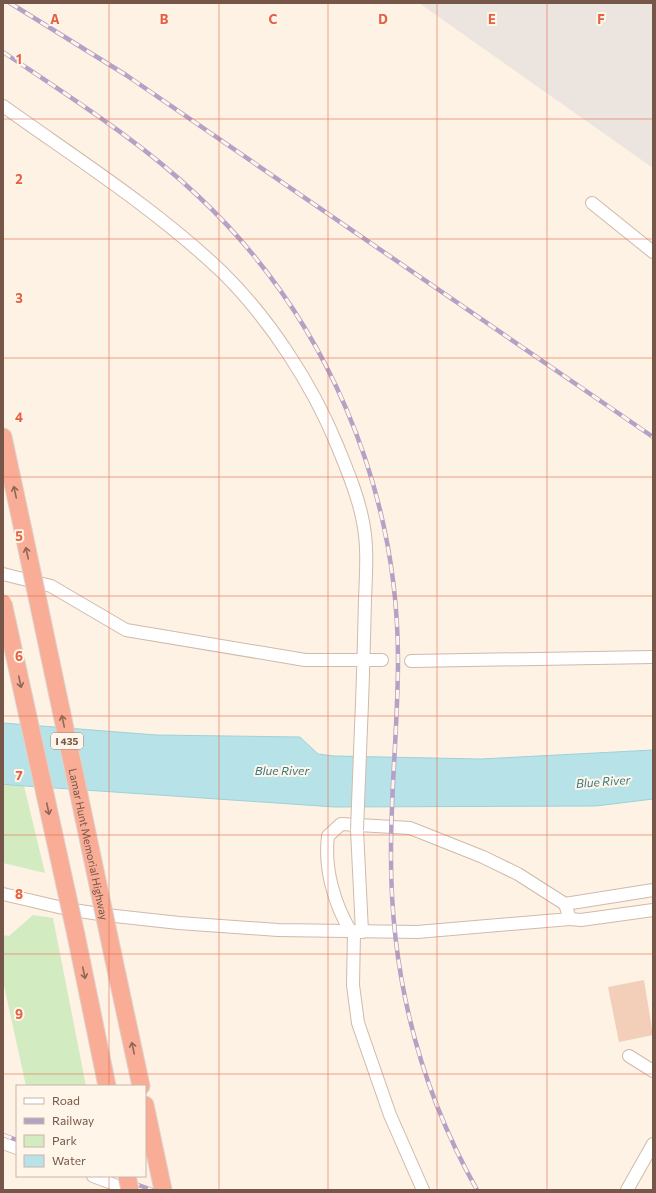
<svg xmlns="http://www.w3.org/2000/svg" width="656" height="1193" font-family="Commissioner,sans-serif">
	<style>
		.industrial { fill: #ece4de }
		.green { fill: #d3ebc1 }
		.water { fill: #b7e2e7; stroke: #9cd2d9 }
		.building { fill: #f3ceb9 }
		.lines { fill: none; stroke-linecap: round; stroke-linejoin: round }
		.minor-casing { stroke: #d0baac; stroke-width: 14 }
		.highway-casing { stroke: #dbd3cf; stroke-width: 19 }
		.minor { stroke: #fff; stroke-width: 12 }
		.highway { stroke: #f9ad97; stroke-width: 17 }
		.rail-casing { stroke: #b4a1c6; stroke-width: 4.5 }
		.rail { stroke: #fff6e9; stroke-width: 3; stroke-dasharray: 9; stroke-linecap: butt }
		.minor-bridge-casing { stroke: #d0baac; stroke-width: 14; stroke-linecap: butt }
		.highway-bridge-casing { stroke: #dbd3cf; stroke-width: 19; stroke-linecap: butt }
		.minor-bridge { stroke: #fff; stroke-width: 12 }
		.highway-bridge { stroke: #f9ad97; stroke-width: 17 }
		.oneway { stroke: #8f6758 }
		.grid { fill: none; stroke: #e56144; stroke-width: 1; stroke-opacity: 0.55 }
		.labels { text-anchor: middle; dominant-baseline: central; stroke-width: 4; stroke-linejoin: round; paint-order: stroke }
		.shield { fill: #fff6e9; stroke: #9e8678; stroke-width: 1 }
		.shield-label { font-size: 10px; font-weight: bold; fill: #755648 }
		.street-label { font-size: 11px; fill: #755648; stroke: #fff6e9 }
		.water-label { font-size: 12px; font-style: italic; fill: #3e7a83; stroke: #fff6e9 }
		.grid-label { font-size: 13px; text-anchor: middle; font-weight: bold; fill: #e56144; stroke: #fff6e9; stroke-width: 4; stroke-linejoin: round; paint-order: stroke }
	</style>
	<rect width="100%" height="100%" fill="#fdf2e3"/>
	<path class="industrial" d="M419,3H653V168Z"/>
	<g class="green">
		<path d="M3,784L24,786L45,873L3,863Z"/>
		<path d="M33,915L53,918L86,1086H26L3,981V935L9,936Z"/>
	</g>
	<path class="water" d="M3,723L156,735L300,737L318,754L334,756L481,759L653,750V799L596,806L335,807L11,785L3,784Z"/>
	<path class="building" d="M644,980L653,1035L619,1042L608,987Z"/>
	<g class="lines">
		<g class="minor-casing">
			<g id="minor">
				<path d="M3,106C77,159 156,209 222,272C269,318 312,384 337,445C347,470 358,495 363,522C368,546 366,574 365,599C364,642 363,684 361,727"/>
				<path d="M592,203L653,252"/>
				<path d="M3,574L51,586L126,630L305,660H382"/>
				<path d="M411,661L653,657"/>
				<path d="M357,830L362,932"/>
				<path d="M3,894L67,909L106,915L179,923L278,930L417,932L570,919L565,904L653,890"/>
				<path d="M570,919L581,920L653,910"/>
				<path d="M351,932C334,904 324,868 328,836L341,824L410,828L483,857L518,874L565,904"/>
				<path d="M354,932L353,985L358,1023L390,1115L423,1190"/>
				<path d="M629,1056L653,1071"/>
				<path d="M3,1143L17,1148"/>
				<path d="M93,1176L131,1190"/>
				<path d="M627,1190L653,1144"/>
			</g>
		</g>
		<g class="highway-casing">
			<g id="highway">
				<path d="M3,437L23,530"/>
				<path d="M76,935L107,1086"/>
				<path d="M112,951L141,1086"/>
				<path d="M145,1105L163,1190"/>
			</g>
		</g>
		<use href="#minor" class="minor"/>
		<use href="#highway" class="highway"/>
		<g class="rail-casing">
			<g id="rail">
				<path d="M10,3L126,75L653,437"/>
				<path d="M3,52C70,97 140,141 198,196C325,315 398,486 398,660C398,723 391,787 391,850C390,971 418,1085 477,1190"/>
				<path d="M3,1135L17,1140"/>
				<path d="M114,1176L152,1190"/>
			</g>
		</g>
		<use href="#rail" class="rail"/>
		<g class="minor-bridge-casing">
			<path id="minor-bridge" d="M357,830L361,727"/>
		</g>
		<g class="highway-bridge-casing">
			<g id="highway-bridge">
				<path id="s1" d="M23,530L112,951"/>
				<path d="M3,603L76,935"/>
				<path d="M127,1176L130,1190"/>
			</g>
		</g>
		<use href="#minor-bridge" class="minor-bridge"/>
		<use href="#highway-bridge" class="highway-bridge"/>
	</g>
	<defs><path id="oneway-shaft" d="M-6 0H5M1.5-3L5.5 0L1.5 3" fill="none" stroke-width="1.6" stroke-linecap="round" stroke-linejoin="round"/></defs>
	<g class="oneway">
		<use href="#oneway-shaft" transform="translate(15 492) rotate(-102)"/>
		<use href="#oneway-shaft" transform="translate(27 553) rotate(-102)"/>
		<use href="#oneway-shaft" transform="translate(20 682) rotate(78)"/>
		<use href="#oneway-shaft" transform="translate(63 721) rotate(-102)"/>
		<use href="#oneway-shaft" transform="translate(48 809) rotate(78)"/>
		<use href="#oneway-shaft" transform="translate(84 973) rotate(78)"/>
		<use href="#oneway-shaft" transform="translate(133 1048) rotate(-102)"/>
	</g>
	<path class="grid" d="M109,3V1086M219,3V1190M328,3V1190M437,3V1190M547,3V1190M3,119H653M3,239H653M3,358H653M3,477H653M3,596H653M3,716H653M3,835H653M3,954H653M3,1074H653M109,1176V1190"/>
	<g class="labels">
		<rect class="shield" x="51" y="733" width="32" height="16" rx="3"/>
		<g class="shield-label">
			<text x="67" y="741">I 435</text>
		</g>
		<g class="street-label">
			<text stroke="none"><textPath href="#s1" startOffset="321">Lamar Hunt Memorial Highway</textPath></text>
		</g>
		<g class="water-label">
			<text x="282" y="770">Blue River</text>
			<text transform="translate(603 781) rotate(-4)">Blue River</text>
		</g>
	</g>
	<g class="grid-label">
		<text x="55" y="24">A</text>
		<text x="164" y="24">B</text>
		<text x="273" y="24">C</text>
		<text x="383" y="24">D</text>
		<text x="492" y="24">E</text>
		<text x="601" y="24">F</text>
		<text x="19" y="64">1</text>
		<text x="19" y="184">2</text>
		<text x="19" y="303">3</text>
		<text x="19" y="422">4</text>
		<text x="19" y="541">5</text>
		<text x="19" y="661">6</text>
		<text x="19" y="780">7</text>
		<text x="19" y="899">8</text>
		<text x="19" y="1019">9</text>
	</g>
	<rect width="656" height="1193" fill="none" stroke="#755648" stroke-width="8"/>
	<rect x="16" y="1085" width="130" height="92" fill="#fff6e9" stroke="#c8b6a9"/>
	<rect x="24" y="1098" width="20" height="6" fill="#ffffff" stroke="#c8b6a9"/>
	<text x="52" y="1105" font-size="12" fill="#755648">Road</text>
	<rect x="24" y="1118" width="20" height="6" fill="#b4a1c6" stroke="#c8b6a9"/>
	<text x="52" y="1125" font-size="12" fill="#755648">Railway</text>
	<rect x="24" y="1135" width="20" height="12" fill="#d3ebc1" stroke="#c8b6a9"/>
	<text x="52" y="1145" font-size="12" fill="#755648">Park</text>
	<rect x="24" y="1155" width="20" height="12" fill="#b7e2e7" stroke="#c8b6a9"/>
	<text x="52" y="1165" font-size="12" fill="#755648">Water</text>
</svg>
